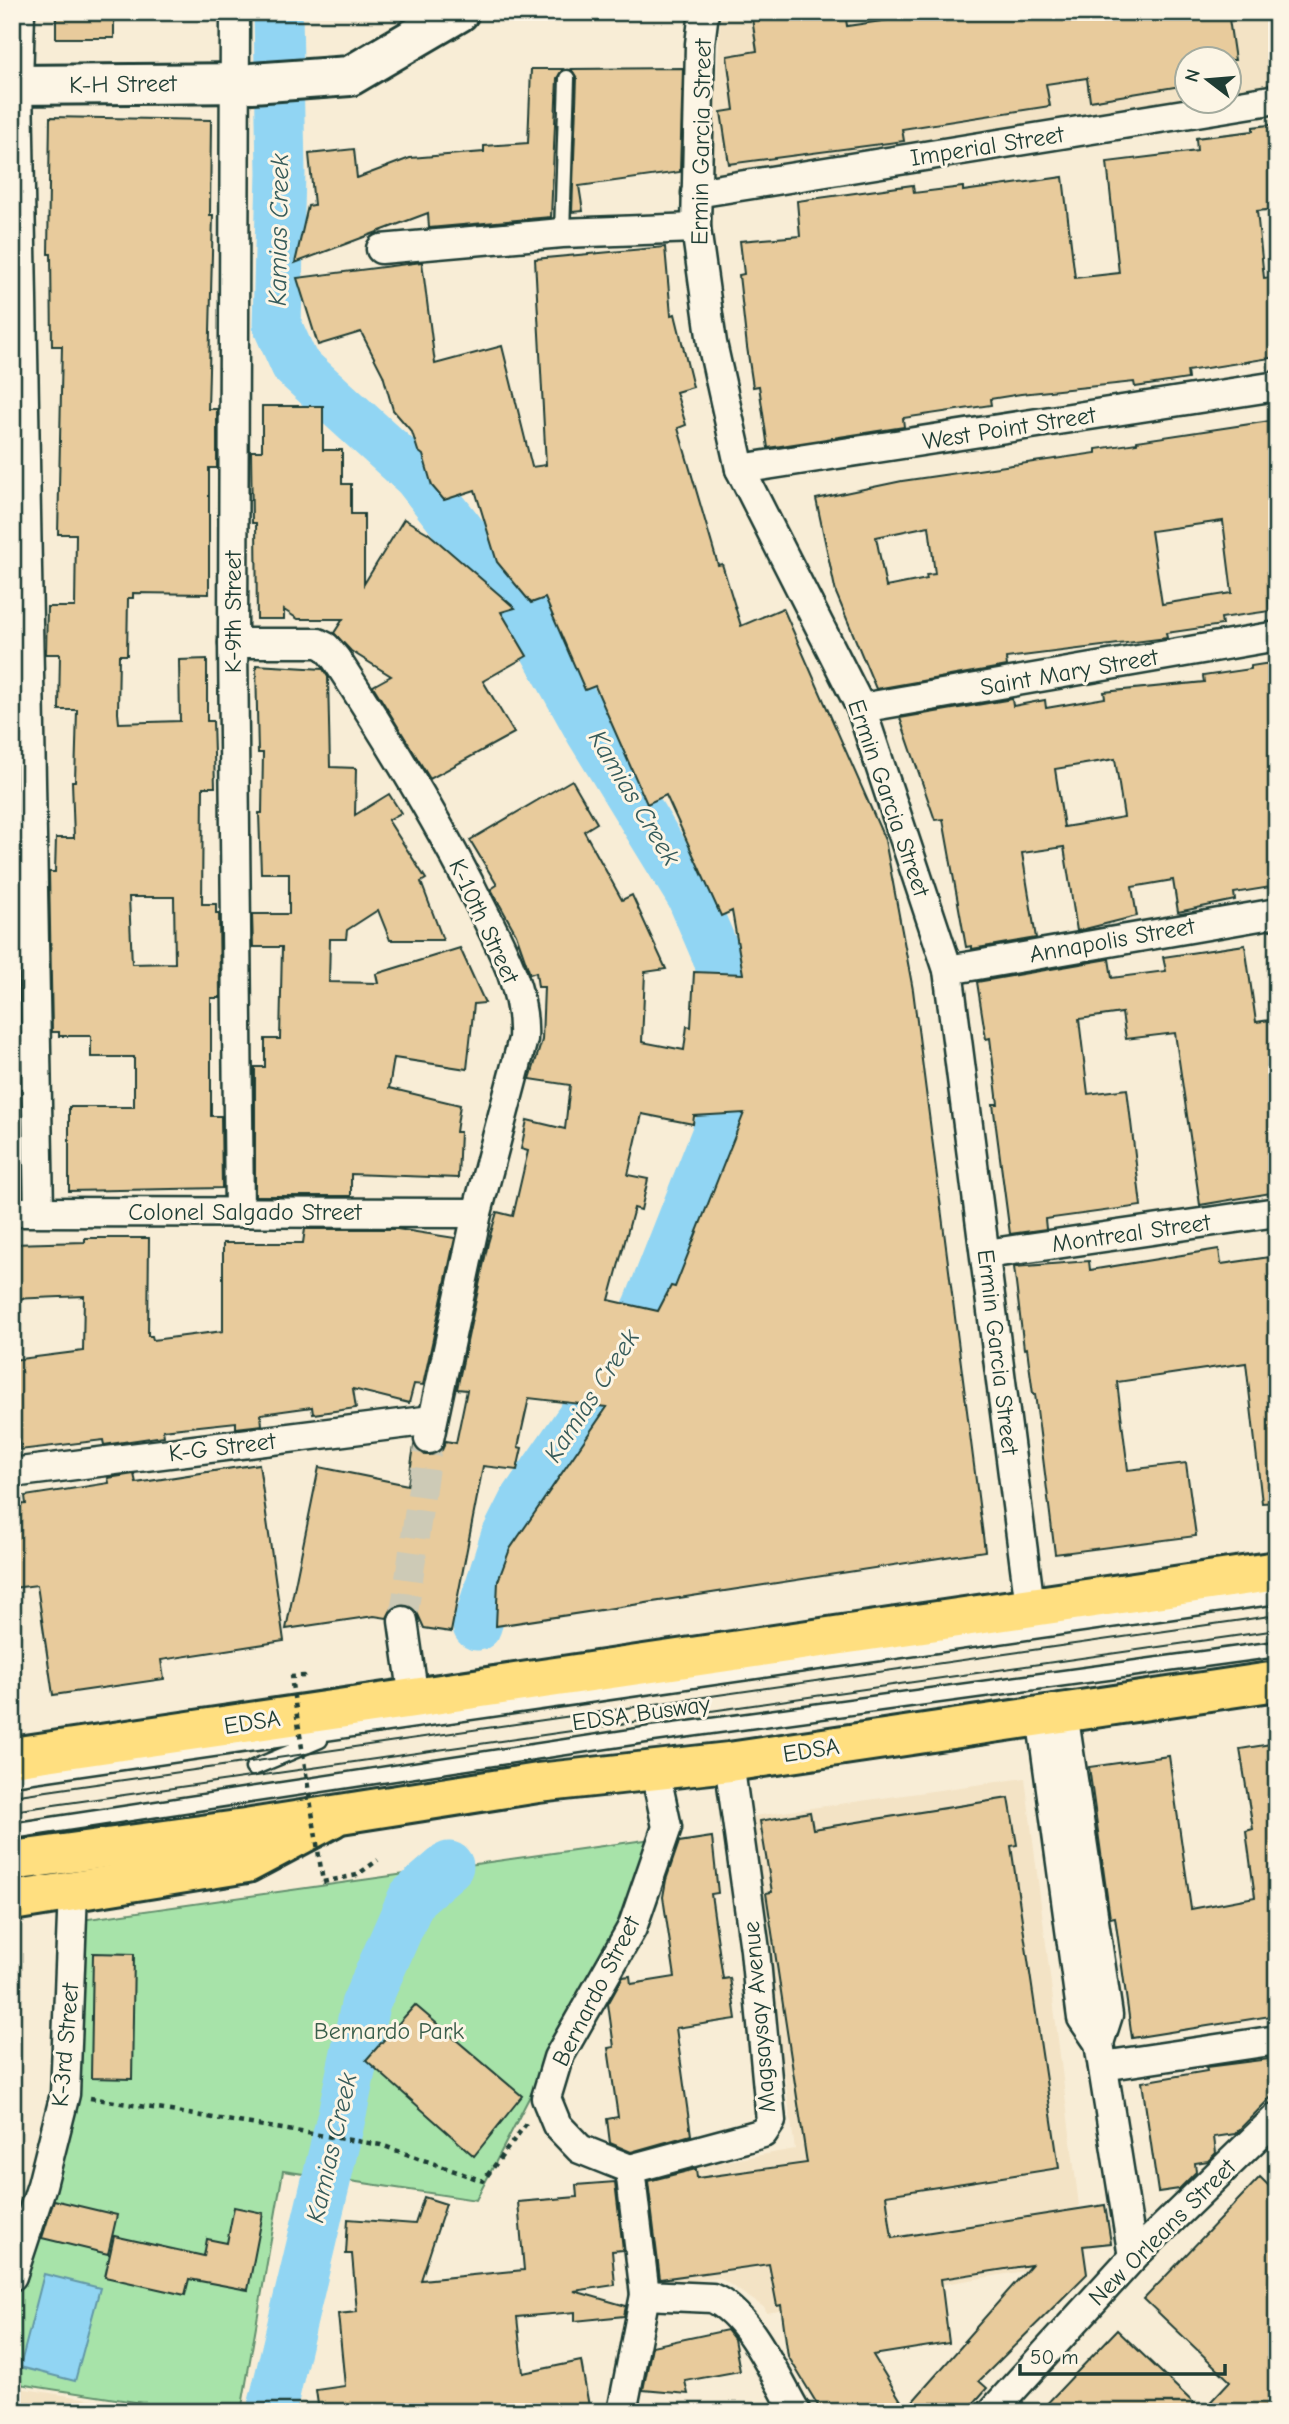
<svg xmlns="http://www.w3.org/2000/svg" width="1289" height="2424" font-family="'Comic Neue',sans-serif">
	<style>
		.built { fill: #f3e3c5 }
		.green { fill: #a7e3a9; stroke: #63906e; stroke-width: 2 }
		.water { fill: #91d5f3; stroke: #6398a7; stroke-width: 2 }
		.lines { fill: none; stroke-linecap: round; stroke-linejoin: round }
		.river { stroke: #91d5f3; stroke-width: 49 }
		.building { fill: #e8cb9c; stroke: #1f3d34; stroke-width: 2; fill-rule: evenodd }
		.street-tunnel { stroke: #cdcab6; stroke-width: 28; stroke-dasharray: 28 14; stroke-linecap: butt }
		.lane-casing { stroke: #1f3d34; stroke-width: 19 }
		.street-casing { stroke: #1f3d34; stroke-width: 33 }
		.secondary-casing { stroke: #1f3d34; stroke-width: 44 }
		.primary-casing { stroke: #1f3d34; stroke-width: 44 }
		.highway-casing { stroke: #1f3d34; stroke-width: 44 }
		.path { stroke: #1f3d34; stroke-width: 4.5; stroke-dasharray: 5 5; stroke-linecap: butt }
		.lane { stroke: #fcf5e5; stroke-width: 14 }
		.street { stroke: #fcf5e5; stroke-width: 28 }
		.secondary { stroke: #fcf5e5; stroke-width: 38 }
		.primary { stroke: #ffdf80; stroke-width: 38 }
		.highway { stroke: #ffdf80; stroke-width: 38 }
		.tram { stroke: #1f3d34; stroke-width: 2 }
		.path-bridge { stroke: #1f3d34; stroke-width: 4.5; stroke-dasharray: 5 5; stroke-linecap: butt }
		.labels { text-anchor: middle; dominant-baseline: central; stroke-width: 6; stroke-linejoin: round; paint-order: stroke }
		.street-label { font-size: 24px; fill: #1f3d34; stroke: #fcf5e5 }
		.park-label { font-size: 24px; fill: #3a5e4b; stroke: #fcf5e5 }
		.water-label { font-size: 26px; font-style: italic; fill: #365b5a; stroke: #fcf5e5 }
	</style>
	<rect width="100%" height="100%" fill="#f8edd6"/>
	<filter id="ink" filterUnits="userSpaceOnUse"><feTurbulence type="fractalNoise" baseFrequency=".0143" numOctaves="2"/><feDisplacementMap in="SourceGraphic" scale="14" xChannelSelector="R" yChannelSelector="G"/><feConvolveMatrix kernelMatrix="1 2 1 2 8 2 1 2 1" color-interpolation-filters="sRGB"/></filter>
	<g filter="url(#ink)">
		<g class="built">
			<path d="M721,12H1277V90L1230,97V60H1188V102L710,181Z"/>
			<path d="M1025,1778L1086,2261L766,2313L765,2308L720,2278L653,2286L644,2176L795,2149L747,1817Z"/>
			<path d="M12,2387L172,2412H12Z"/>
		</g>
		<path class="green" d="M659,1838L629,1924L601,1959L476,2200L283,2171L241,2412H200L12,2383V2290L69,2129L81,1920Z"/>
		<path class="water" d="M44,2274L100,2288L75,2381L20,2367Z"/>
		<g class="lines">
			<g class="river">
				<path d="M278,12L281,173L277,325L295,365L417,476L525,614L591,733L691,896L718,959L728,1008L719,1044L721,1121L648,1306L622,1359L522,1504L504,1540L477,1626"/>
				<path d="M271,2412L342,2114L365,2005L412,1898L449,1866"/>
			</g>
		</g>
		<g class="building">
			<rect x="56" y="12" width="58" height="26"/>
			<path d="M751,12H845L847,26L889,20L888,12H1228L1235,60H1187V85L1090,101L1087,78L1046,84L1050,106L902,129L904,141L729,164L721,112L734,110L727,56L757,51Z"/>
			<path d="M683,68L680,172L579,186L583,211L572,212L577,78L571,69Z"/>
			<path d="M531,69H563L557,78L551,217L429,228L428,213L295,263L308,206L314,205L309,154L354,149L357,178L410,158L484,152V146L528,143Z"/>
			<path d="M50,117L211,120L210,215H213L208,409H217V468H209V594L133,593V598H128L127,655H119L118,713L119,723L180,721L179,660L207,659V721H213L215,787H203L202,904H216V913H219L220,998H211V1116H221L222,1188L69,1191V1107H134V1057H91V1036H59V1032H52L49,872H55L56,838H74L72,781H75L77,710H59L60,654H46L47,607H75L76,534H58L62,346H52L51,254H48ZM129,897H174L175,963L132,964Z"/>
			<path d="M1277,124V209L1257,211L1264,278L1272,277L1277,311V357L1187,371L1188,379L1135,387L1134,382L1021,394L990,399L991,405L903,418L904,427L768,448L759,386L753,387L747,347L739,275L744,274L740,241L800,236L797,201L913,185L914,193L963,187V191L1063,177L1075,278L1119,273L1107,162L1197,151L1196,138L1253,131V127Z"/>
			<path d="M665,247L671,315L675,314L693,387L676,392L686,425L678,428L718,565L722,564L741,626L783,608L885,840L913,990L985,1551L496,1626L498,1581L510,1549L607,1407L529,1398L518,1447L522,1448L517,1470L483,1466L451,1632L424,1628L416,1610L401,1605L392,1608L387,1618L374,1616L286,1629L319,1467L408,1485L414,1446L425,1455H433L442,1450L446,1441L456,1443L467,1390L457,1389L488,1243L497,1212L513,1216L528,1151L521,1149L527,1120L565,1129L570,1085L530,1079L542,1040L544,987H538L536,972L530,974L516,934L491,889L497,885L470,840L572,780L597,823L584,831L622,900L632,895L666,969L645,972L642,1042L684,1050L687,1026L691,1027L694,972L743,974L732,911L721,916L666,795L647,804L595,686L585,690L545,598L531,603L497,562L475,490L444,500L432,486L423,455L418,451L412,432L393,410L383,375L361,332L318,345L297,278L422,262L435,364L502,346L532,467L546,465L535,259ZM744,1113L675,1287L671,1286L658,1311L609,1300L634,1208L641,1210L648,1179L628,1175L642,1114L693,1124L694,1116Z"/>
			<path d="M262,406H323V450H342V484H351V514H364V584L404,519L428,533L515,608L501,612L527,656L483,681L514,733L430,779L373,686L391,676L351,651L334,633L343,619H298L284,610V619H257L256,523H252L251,451H262Z"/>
			<path d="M1277,420V600L1269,601L1270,611L1221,618L1222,625L1166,633L1167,638L1006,658L1007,666L876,689L836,593L816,499L902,481L1096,453V449L1137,443V441ZM1223,521L1232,593L1162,604L1151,531ZM929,526L935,574L926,575L927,579L886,587L876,537Z"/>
			<path d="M1277,662V886L1234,893L1235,900L1178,912L1173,880L1132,887L1137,916L1077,931L1064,847L1022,853L1036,938L972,949V946L966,947L943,819L935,820L900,718L1012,699L1013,706L1045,700L1046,708L1105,698L1104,692L1204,682L1203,676L1251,669V666ZM1115,759L1124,817L1064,827L1055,769Z"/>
			<path d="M256,665L323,669L328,677L330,767L356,768L355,815L389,794L401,813L388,820L426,879L421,882L443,940H390L378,910L347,930L346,939H330L329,982L378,983L376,974L460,948L485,1003L474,1004L467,1069L394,1058L389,1088L460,1105L456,1132H460L458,1178L351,1174V1196H255V1067H265V1039H280L282,947H253L252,914H289V873H261L259,813H262L263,753H258Z"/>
			<path d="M12,871H16L17,898H12Z"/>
			<path d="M12,940H17L19,1032H12Z"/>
			<path d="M1245,945L1256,1022L1277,1019V1110L1269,1111L1277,1160V1192L1200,1205L1175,1033L1126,1039L1122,1013L1079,1019L1088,1094L1127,1089L1141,1206L1045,1219L1046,1229L1010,1234L993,1104H998L990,1038L986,1039L977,982L1109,959L1112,978L1166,971L1163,957Z"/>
			<path d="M305,1229H397L455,1238L423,1385L414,1384L409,1403L353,1389L356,1408L313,1414L312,1407L261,1414L262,1425L236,1428V1422L163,1430L164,1436L130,1441L104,1445L103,1440L20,1450L12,1360L83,1351L84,1296L12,1299V1244L85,1242V1238H149L148,1336H152L153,1340L223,1331V1243H303Z"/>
			<path d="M1219,1249L1221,1264L1277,1256V1502L1262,1503L1246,1363L1117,1382L1128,1470L1186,1463L1196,1536L1055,1554L1035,1394H1033L1027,1348L1024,1349L1014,1267L1089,1261L1090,1270Z"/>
			<path d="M259,1464L284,1641L161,1660L164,1679L53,1695L37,1585L12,1588V1505L26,1504L25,1496L109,1483L108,1478L134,1474L136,1483Z"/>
			<path d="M1277,1743V2015L1132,2038L1115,1917L1110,1918L1089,1767L1169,1756L1191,1909L1255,1897L1246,1831L1253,1829L1240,1749Z"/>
			<path d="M1009,1798L1017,1845L1011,1846L1059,2168L886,2195L892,2238L1105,2205L1111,2243L1083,2246L1087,2274L979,2381L987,2388L966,2412H822L788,2356L781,2305L777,2306L769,2264L660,2279L648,2181L696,2169L697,2178L807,2163L766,1893L772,1892L760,1821L810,1812L813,1829ZM1031,2265L964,2341H966L906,2409L873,2355L949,2343L941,2279Z"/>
			<path d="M712,1837L718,1893L711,1894L723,1979L730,1978L736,2019L676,2028L691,2135L631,2152L610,2143L607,2119L618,2117L608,2048L614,2047L608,2004L623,1977L630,1976L631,1984L675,1977L663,1897L666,1880L679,1842Z"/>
			<path d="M93,1953L134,1954L132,2079L91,2078Z"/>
			<path d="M415,2005L522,2096L474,2156L366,2060Z"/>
			<path d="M1277,2058V2091L1235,2134L1214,2137L1216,2153L1208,2161L1195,2163L1196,2172L1179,2189L1158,2192L1142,2082L1207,2071L1206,2067Z"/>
			<path d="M1260,2177L1277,2194V2412H1039L1117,2330L1202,2411L1230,2381L1144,2299Z"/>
			<path d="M615,2182L623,2250L612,2251L615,2285L574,2291L626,2306L624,2316L575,2321V2312L517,2317L523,2373L581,2361L590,2412H319L316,2390L345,2386L338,2314L357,2312L352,2254H346L348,2219L415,2224L424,2197L446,2204L421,2280L524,2270L518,2202L577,2197L576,2185Z"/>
			<path d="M54,2200L117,2215L108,2254L42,2238Z"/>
			<path d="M234,2207L263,2213L248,2290L189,2279L185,2295L105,2277L114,2236L204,2256L207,2239L227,2243Z"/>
			<path d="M727,2330L734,2339L740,2371L685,2381L688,2394L643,2390L652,2346Z"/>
		</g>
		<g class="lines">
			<path class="street-tunnel" d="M403,1621L429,1439"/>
			<g class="lane-casing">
				<g id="lane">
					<path d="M562,233L567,78"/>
					<path d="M253,1768L320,1740"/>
					<path d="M12,1778L1277,1596"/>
					<path d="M12,1831L645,1735L1277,1649"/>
				</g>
			</g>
			<g class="street-casing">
				<g id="street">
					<path d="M20,12L18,85L39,1211"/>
					<path d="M235,12L233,643L239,1212"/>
					<path d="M704,12L700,44L696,228L712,343L740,469L861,708L948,970L1030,1606"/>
					<path d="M696,193L1277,99"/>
					<path d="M381,249L562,233L696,228"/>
					<path d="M740,469L1277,386"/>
					<path d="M233,643H318L326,647L336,659C385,734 431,809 472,889C495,936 526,985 523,1039L477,1213L429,1439"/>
					<path d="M861,708L1277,636"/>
					<path d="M948,970L1277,913"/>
					<path d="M12,1212L477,1213"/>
					<path d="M986,1254L1277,1212"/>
					<path d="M12,1473L432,1420"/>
					<path d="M403,1621L412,1685"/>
					<path d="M1063,1712L1108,2015L1099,2043"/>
					<path d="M1041,1715L1082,2018L1099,2043L1133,2257"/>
					<path d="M1103,2066L1277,2040"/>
					<path d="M630,2169L749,2137L763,2133L771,2121L755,1950L729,1762"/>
					<path d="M630,2169L580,2149L557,2125L546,2098L558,2058L632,1928L667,1827L655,1771"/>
					<path d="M12,2276L42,2185L65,2094L73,1891"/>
					<path d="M645,2295L712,2298C749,2313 776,2378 796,2412"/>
					<path d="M622,2412L645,2295L630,2169"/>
					<path d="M992,2412L1133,2257L1277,2117"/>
				</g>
			</g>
			<g class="secondary-casing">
				<path id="secondary" d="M12,85L252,83L350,76L459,12"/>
			</g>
			<g class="primary-casing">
				<path id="primary" d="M12,1901L247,1863L332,1818"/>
			</g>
			<g class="highway-casing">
				<g id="highway">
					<path d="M12,1757L1277,1571"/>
					<path d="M12,1861L245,1829L538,1783L729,1762L1277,1681"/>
				</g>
			</g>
			<g class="path">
				<path d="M290,1677L304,1676L306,1681"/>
				<path d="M323,1882L357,1875L378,1860"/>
				<path d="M90,2098L381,2145L483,2181L526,2124"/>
			</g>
			<use href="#lane" class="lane"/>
			<use href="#street" class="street"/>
			<use href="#secondary" class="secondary"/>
			<use href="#primary" class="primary"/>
			<use href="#highway" class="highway"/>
			<g class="tram">
				<path d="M12,1796L1277,1615"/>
				<path d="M12,1811L1277,1630"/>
			</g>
			<path class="path-bridge" d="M292,1684L323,1882"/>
		</g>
	</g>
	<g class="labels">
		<g class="street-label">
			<text transform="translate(123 84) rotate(-1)">K-H Street</text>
			<text transform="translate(701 142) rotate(-89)">Ermin Garcia Street</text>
			<text transform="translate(987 146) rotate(-9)">Imperial Street</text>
			<text transform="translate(1009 428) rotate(-9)">West Point Street</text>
			<text transform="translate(233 612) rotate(-90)">K-9th Street</text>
			<text transform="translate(1069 672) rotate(-10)">Saint Mary Street</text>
			<text transform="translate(889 798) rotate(71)">Ermin Garcia Street</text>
			<text transform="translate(484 921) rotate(65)">K-10th Street</text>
			<text transform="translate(1112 940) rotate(-10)">Annapolis Street</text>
			<text x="245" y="1212">Colonel Salgado Street</text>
			<text transform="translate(1131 1233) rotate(-8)">Montreal Street</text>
			<text transform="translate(998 1352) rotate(83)">Ermin Garcia Street</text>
			<text transform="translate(222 1447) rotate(-7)">K-G Street</text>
			<text transform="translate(641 1713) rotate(-8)">EDSA Busway</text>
			<text transform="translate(252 1722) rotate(-9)">EDSA</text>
			<text transform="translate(811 1750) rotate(-9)">EDSA</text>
			<text transform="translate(596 1991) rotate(-63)">Bernardo Street</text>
			<text transform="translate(759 2017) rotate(-95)">Magsaysay Avenue</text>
			<text transform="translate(65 2045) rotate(-85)">K-3rd Street</text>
			<text transform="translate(1162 2232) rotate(-45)">New Orleans Street</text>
		</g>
		<g class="park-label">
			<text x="389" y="2031">Bernardo Park</text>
		</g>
		<g class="water-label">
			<text transform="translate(279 230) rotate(-89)">Kamias Creek</text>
			<text transform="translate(634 798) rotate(59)">Kamias Creek</text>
			<text transform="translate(592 1396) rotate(-57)">Kamias Creek</text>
			<text transform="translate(332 2148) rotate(-77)">Kamias Creek</text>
		</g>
	</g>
	<rect width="1289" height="2424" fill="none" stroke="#fcf5e5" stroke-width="42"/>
	<rect x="21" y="21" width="1247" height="2382" fill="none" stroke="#1f3d34" stroke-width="2.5" filter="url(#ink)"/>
	<g transform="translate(1208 80) rotate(286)"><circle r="33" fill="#fcf5e5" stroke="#a4ab9e" stroke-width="2"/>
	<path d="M0-5L12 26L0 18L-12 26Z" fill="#1f3d34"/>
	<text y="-10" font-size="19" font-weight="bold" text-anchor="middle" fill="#1f3d34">N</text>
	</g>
	<path d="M1020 2364v10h205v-10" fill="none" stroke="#1f3d34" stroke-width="3.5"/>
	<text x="1030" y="2364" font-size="21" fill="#1f3d34" stroke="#fcf5e5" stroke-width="5" paint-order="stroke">50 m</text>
</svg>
